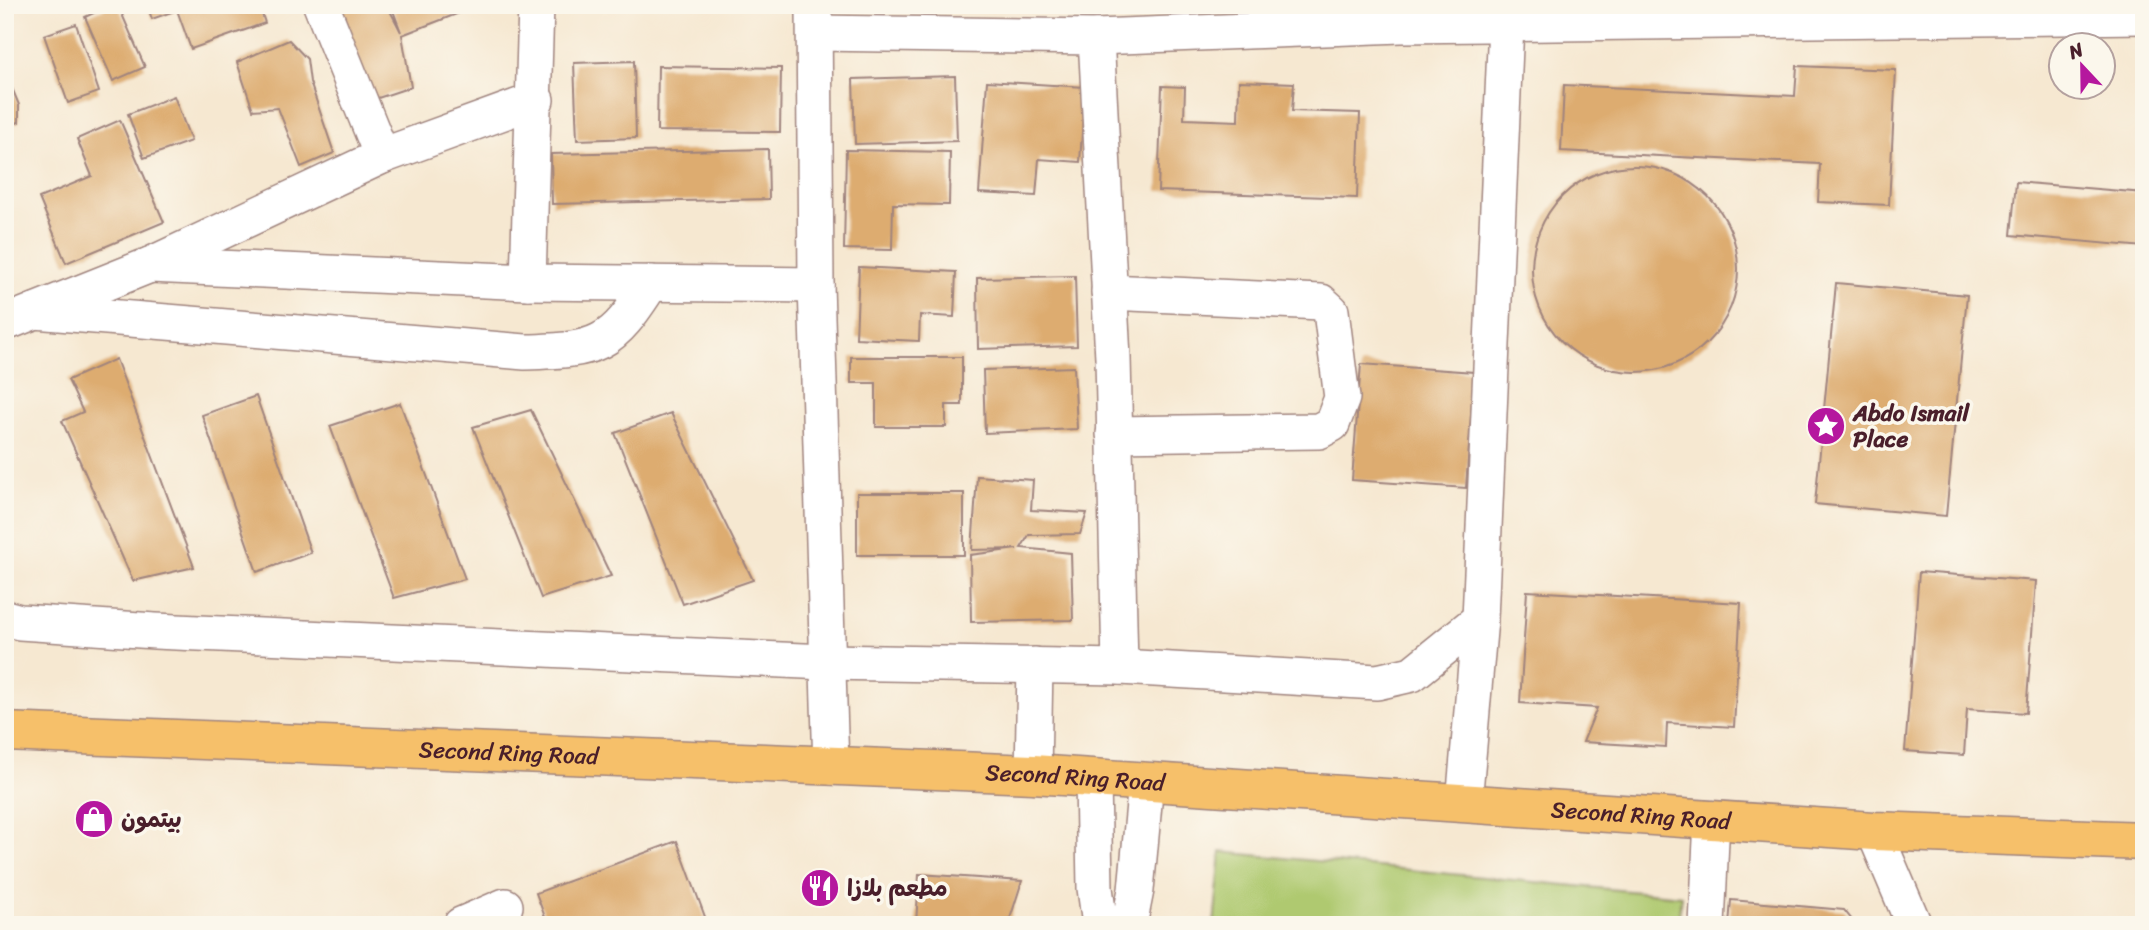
<svg xmlns="http://www.w3.org/2000/svg" width="2149" height="930" font-family="Sriracha,'Playpen Sans Arabic',sans-serif">
	<style>
		.green { fill: #afc96f; stroke: #7c744d; stroke-width: 2 }
		.building { fill: #ddac70 }
		.lines { fill: none; stroke-linecap: round; stroke-linejoin: round }
		.minor-casing { stroke: #a0847e; stroke-width: 38 }
		.major-casing { stroke: #a0847e; stroke-width: 41 }
		.minor { stroke: #fff; stroke-width: 35 }
		.major { stroke: #f6c06b; stroke-width: 38 }
		.labels { text-anchor: middle; dominant-baseline: central; stroke-width: 7; stroke-linejoin: round; paint-order: stroke }
		.poi-label { font-size: 23px; font-weight: bold; fill: #4a1f2b; stroke: #fbf7ec; text-anchor: start }
		.street-label { font-size: 23px; fill: #4a1f2b; stroke: #fbf7ec }
	</style>
	<rect width="100%" height="100%" fill="#fbf7ec"/>
	<filter id="ink" filterUnits="userSpaceOnUse"><feTurbulence type="fractalNoise" baseFrequency=".0143" numOctaves="2"/><feDisplacementMap in="SourceGraphic" scale="14" xChannelSelector="R" yChannelSelector="G"/><feConvolveMatrix kernelMatrix="1 2 1 2 8 2 1 2 1" color-interpolation-filters="sRGB"/></filter>
	<filter id="wash" filterUnits="userSpaceOnUse"><feTurbulence type="fractalNoise" baseFrequency=".00686" numOctaves="4" result="noise"/><feDisplacementMap in="SourceGraphic" scale="28" xChannelSelector="R" yChannelSelector="G"/><feGaussianBlur stdDeviation="1.57" result="paint"/><feColorMatrix in="noise" values="0 0 0 0 0 0 0 0 0 0 0 0 0 0 0 0 0 1.4 0 .05"/><feComposite in="paint" operator="in"/></filter>
	<g filter="url(#wash)">
		<rect width="100%" height="100%" fill="#f6e8d1"/>
		<path class="green" d="M1221,852L1681,896L1678,925H1214Z"/>
		<g id="blocks">
			<g class="building">
				<path d="M111,5H118L145,67L113,81L85,17Z"/>
				<path d="M147,5H259L265,23L191,49L177,10L152,19Z"/>
				<path d="M340,5H387L401,32L391,5H480L402,35L411,87L372,100Z"/>
				<path d="M76,24L99,92L68,103L44,35Z"/>
				<path d="M289,40L307,59L310,82L334,153L301,167L278,108L253,110L237,62Z"/>
				<path d="M634,61L636,138L577,140L574,63Z"/>
				<path d="M658,66L781,68L780,132L657,131Z"/>
				<path d="M1797,66L1896,70L1889,205L1818,202L1820,164L1561,151L1564,85L1795,96Z"/>
				<path d="M5,71L19,105V122L5,127Z"/>
				<path d="M955,76L957,141L855,144L853,79Z"/>
				<path d="M987,81L1085,87L1080,162L1039,159L1036,196L979,193Z"/>
				<path d="M1239,81L1294,83L1292,111L1360,113L1357,198L1158,191L1162,86L1185,87L1184,119L1238,121Z"/>
				<path d="M174,96L191,141L144,158L128,114Z"/>
				<path d="M120,120L164,222L66,263L39,198L92,176L77,139Z"/>
				<path d="M768,149L769,199L552,204L551,154Z"/>
				<path d="M846,150L950,152L949,205L893,204L892,250L844,249Z"/>
				<circle cx="1635" cy="269" r="103"/>
				<path d="M2016,182L2144,193V247L2011,235Z"/>
				<path d="M859,267L956,272L954,317L920,315L919,341L856,338Z"/>
				<path d="M1075,276L1077,346L978,349L977,278Z"/>
				<path d="M1836,283L1967,295L1946,516L1815,504Z"/>
				<path d="M851,357H962V405H946V427H876V383H851Z"/>
				<path d="M116,359L194,567L133,581L62,421L83,412L68,380Z"/>
				<path d="M1361,364L1474,372L1466,488L1352,480Z"/>
				<path d="M1074,367L1077,429L985,433L983,370Z"/>
				<path d="M256,396L311,553L257,572L202,415Z"/>
				<path d="M400,403L465,579L394,598L330,426Z"/>
				<path d="M531,410L611,576L541,598L473,427Z"/>
				<path d="M671,413L753,580L683,604L615,433Z"/>
				<path d="M977,476L1033,480L1031,510L1087,513L1080,534L1029,535L1021,548L1071,553L1073,620L971,622L970,555L1017,549L972,550Z"/>
				<rect x="857" y="493" width="107" height="62"/>
				<path d="M1919,572L2036,581L2026,713L1967,709L1964,755L1905,751Z"/>
				<path d="M1527,591L1741,603L1734,727L1667,723L1666,747L1583,742L1597,708L1520,703Z"/>
				<path d="M677,841L708,925H548L536,893Z"/>
				<path d="M919,874L1022,881L1008,925H916Z"/>
				<path d="M1731,900L1844,910L1856,925H1729Z"/>
			</g>
		</g>
	</g>
	<g filter="url(#ink)">
		<use href="#blocks" fill-opacity="0" stroke="#a0847e" stroke-width="2"/>
		<g class="lines">
			<g class="minor-casing">
				<g id="minor">
					<path d="M321,5L382,156"/>
					<path d="M814,5L816,285L831,767"/>
					<path d="M815,33L1096,37L1401,25L2144,16"/>
					<path d="M1096,37L1113,358L1120,667"/>
					<path d="M150,265L528,282L816,285"/>
					<path d="M528,282L536,5"/>
					<path d="M1109,292L1321,302L1331,311L1342,398L1332,424L1319,431L1114,434"/>
					<path d="M35,311L525,352C599,350 611,346 651,283"/>
					<path d="M5,323L150,265L382,156L536,100"/>
					<path d="M5,618L20,622L155,631L826,662L1120,667L1377,682L1412,674L1480,619"/>
					<path d="M1033,774L1035,665"/>
					<path d="M1093,780L1095,888L1100,925"/>
					<path d="M1464,803L1480,619L1506,24"/>
					<path d="M1874,831L1914,925"/>
					<path d="M461,925L505,906"/>
					<path d="M1129,925L1136,890L1146,782"/>
					<path d="M1707,925L1712,819"/>
				</g>
			</g>
			<g class="major-casing">
				<g id="major">
					<path id="s1" d="M5,732L1033,774L1874,831L2144,841"/>
				</g>
			</g>
			<use href="#minor" class="minor"/>
			<use href="#major" class="major"/>
		</g>
	</g>
	<defs>
		<g id="sight-disc" transform="scale(2.0125)"><circle r="9.5" fill="#b5179e" stroke="#fbf7ec"/><path d="M0-6L1.8-2.2L6-1.7L2.9 1.2L3.7 5.4L0 3.3L-3.7 5.4L-2.9 1.2L-6-1.7L-1.8-2.2Z" fill="#fff"/></g>
		<g id="shop-disc" transform="scale(2.0125)"><circle r="9.5" fill="#b5179e" stroke="#fbf7ec"/><path d="M-5-2.5h2.3a2.7 3.5 0 0 1 5.4 0H5L5.5 6h-11ZM-1.5-2.5h3a1.5 2.3 0 0 0-3 0Z" fill="#fff"/></g>
		<g id="restaurant-disc" transform="scale(2.0125)"><circle r="9.5" fill="#b5179e" stroke="#fbf7ec"/><path d="M-5-6h1v4h1v-4h1v4h1v-4h1v5L-1.5 .5V6h-2V.5L-5-1ZM5-6V6H3V1.5H1.5Q1.5-4 5-6Z" fill="#fff"/></g>
	</defs>
	<g fill-rule="evenodd">
		<use href="#sight-disc" x="1826" y="426"/>
		<use href="#shop-disc" x="94" y="819"/>
		<use href="#restaurant-disc" x="820" y="888"/>
	</g>
	<g class="labels">
		<g class="poi-label">
			<text x="1853" y="413">Abdo Ismail<tspan x="1853" dy="26">Place</tspan></text>
			<text x="121" y="819">بيتمون</text>
			<text x="847" y="888">مطعم بلازا</text>
		</g>
		<g class="street-label">
			<text stroke="none"><textPath href="#s1" startOffset="504">Second Ring Road</textPath></text>
			<text stroke="none"><textPath href="#s1" startOffset="1071">Second Ring Road</textPath></text>
			<text stroke="none"><textPath href="#s1" startOffset="1638">Second Ring Road</textPath></text>
		</g>
	</g>
	<rect width="2149" height="930" fill="none" stroke="#fbf7ec" stroke-width="28"/>
	<g transform="translate(2082 66) rotate(338)"><circle r="33" fill="#fbf7ec" stroke="#b4a19f" stroke-width="2"/>
	<path d="M0-5L12 26L0 18L-12 26Z" fill="#b5179e"/>
	<text y="-10" font-size="19" font-weight="bold" text-anchor="middle" fill="#4a1f2b">N</text>
	</g>
</svg>
